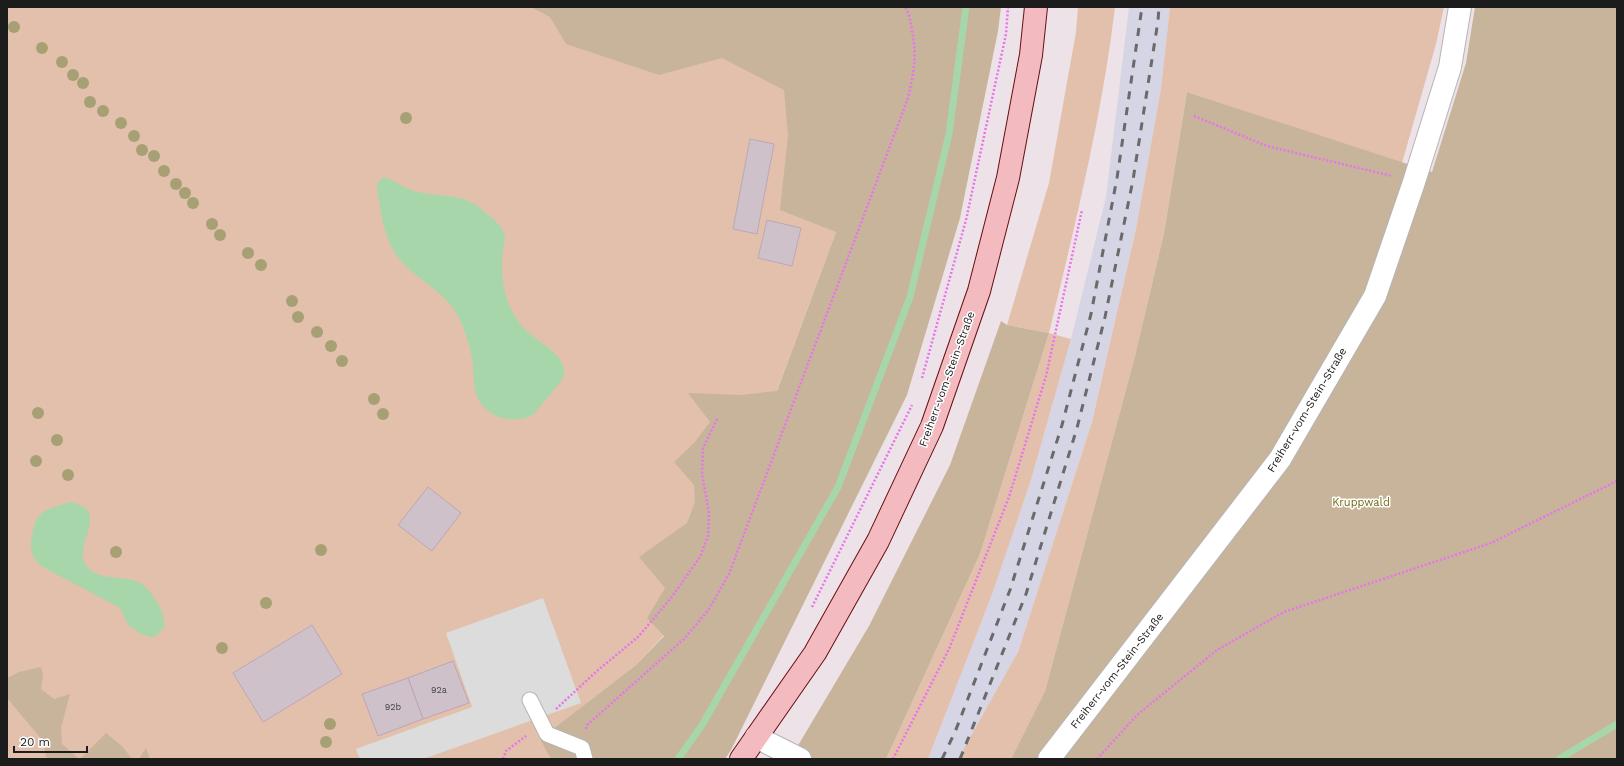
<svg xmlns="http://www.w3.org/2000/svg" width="1624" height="766" font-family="'Work Sans',sans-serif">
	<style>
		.industrial { fill: #d6d5e5 }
		.grass { fill: #e3c0ac }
		.forest { fill: #c8b49b }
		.parking { fill: #dcdcdc }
		.water { fill: #a6d6aa }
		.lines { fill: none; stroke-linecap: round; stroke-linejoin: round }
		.stream { stroke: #a6d6aa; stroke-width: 7 }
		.building { fill: #cec1ca; stroke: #bda6b6 }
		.service-casing { stroke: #b5b5b5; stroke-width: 17 }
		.minor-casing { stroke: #b5b5b5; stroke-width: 24 }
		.secondary-casing { stroke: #680e11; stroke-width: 24 }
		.path { stroke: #e873ec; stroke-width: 2.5; stroke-dasharray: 2 2; stroke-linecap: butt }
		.service { stroke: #fff; stroke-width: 15 }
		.minor { stroke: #fff; stroke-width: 22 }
		.secondary { stroke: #f3babf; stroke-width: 22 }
		.rail { stroke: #6a6a6a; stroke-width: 3; stroke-dasharray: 8 8; stroke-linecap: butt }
		.tree { fill: #a7a074 }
		.labels { text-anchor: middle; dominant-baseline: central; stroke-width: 3; stroke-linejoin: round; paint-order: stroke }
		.number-label { font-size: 9px; fill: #484548 }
		.street-label { font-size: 11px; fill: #1c1c1c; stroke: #fff }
		.park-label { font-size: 11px; fill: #6f6a15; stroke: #fff }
	</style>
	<rect width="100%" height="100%" fill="#ece2e7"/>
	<path class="industrial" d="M1129,7H1170L1161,88L1136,229L1092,422L1018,652L971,759H928L993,592L1031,480L1071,339L1106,197Z"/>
	<g class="grass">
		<path d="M7,7H871L836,232L709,573L664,635L636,665L547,734L552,759H7Z"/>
		<path d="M1078,7H1115C1102,117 1075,225 1049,333L1071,339L1031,480L993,592L928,759H886L980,554L1049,333L1007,325L1049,183L1076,32Z"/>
		<path d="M1170,7H1444L1436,44L1402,163L1187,92L1164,233L1135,356L1045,691L1011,759H958L1018,652L1092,422L1136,229L1161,88Z"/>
	</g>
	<g class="forest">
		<path d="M531,7H1001L998,31L960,218L907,395L731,750L725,759H523H551L540,739L636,665L664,636L647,618L665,588L639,557L687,523L695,502L694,485L674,462L694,443L710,422L688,393L740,395L777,391L836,232L780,210L788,135L784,90L722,58L659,75L566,44L550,17Z"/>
		<path d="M1475,7H1617V759H1011L1045,691L1135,356L1164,233L1187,92L1432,172L1466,63Z"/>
		<path d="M1001,321L1007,325L1049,333L980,554L886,759H790L869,626L950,465Z"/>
		<path d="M41,667L43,675L41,689L54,699L70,694L61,728L62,744L79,759H49L46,757L43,741L7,698V678L19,672Z"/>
		<path d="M106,733L122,746L132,759H80Z"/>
		<path d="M146,748L150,759H139Z"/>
	</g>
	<path class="parking" d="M543,598L581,703L423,759H360L356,749L472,707L446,633Z"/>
	<g class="water">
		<path d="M383,178H387C396,182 404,188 414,191C433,197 459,193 476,205C481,209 488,215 492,218C513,236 502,241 502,262C501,274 505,299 511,309C516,318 521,327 529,333C543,345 572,359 562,380L534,414C519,424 496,420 484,407C471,394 475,375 472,358C469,344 465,330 459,318C445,289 412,279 395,253C383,234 381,211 377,189L378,182Z"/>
		<path d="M71,502C114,510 68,549 88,568C100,580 121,576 135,581C144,583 148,590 154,597C160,605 165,617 164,628L156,636L150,637L141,634L128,625L120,608L41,566C37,562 34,559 32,553C29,546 33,524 38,517C45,508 60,505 71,502Z"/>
	</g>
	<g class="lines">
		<g class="stream">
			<path d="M678,759L702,725L838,487L910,297L949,134L966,7"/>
			<path d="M1559,759L1617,724"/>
		</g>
	</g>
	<g class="building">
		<path d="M750,139L774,144L757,234L733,229Z"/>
		<path d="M767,220L801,228L792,266L758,258Z"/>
		<path d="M428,487L461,513L432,551L398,525Z"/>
		<path d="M312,625L342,674L263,722L233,673Z"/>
		<path d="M453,661L469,703L423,719L408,678Z"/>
		<path d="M408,678L423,719L378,736L362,694Z"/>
	</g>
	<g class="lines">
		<g class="service-casing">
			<path id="service" d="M530,700L547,734L582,748L585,759"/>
		</g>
		<g class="minor-casing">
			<g id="minor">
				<path d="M756,737L800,759"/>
				<path d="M1049,759L1280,459L1375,296L1414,182L1450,67L1460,7"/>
			</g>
		</g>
		<g class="secondary-casing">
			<path id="secondary" d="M741,759L815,653L878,541L932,426L979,291L1008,178L1031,55L1036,7"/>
		</g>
		<g class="path">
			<path d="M1194,116L1267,146L1392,176"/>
			<path d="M922,378L966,220L1006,34L1008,7"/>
			<path d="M812,607L912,405"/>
			<path d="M556,709L597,671L638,637L671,598L700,557L708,536L709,513L702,474L703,448L718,417"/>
			<path d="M586,729L587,725L685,638L709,609L729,574L908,98C914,72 917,57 912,30C910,22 910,14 905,7"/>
			<path d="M503,759L506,751L526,736"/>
			<path d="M893,759L949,649L1009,497L1046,376L1082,210"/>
			<path d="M1097,759L1137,715L1217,650L1284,612L1491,543L1617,481"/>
		</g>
		<use href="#service" class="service"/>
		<use href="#minor" class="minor"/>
		<use href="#secondary" class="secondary"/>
		<g class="rail">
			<path d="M942,759L955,732L1010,590L1062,425L1091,314L1117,178L1142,7"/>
			<path d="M960,759L1026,594L1077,428L1105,317L1133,180L1158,21L1159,7"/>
		</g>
	</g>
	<g class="tree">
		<circle cx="14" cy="27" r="6"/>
		<circle cx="42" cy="48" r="6"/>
		<circle cx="62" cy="62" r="6"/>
		<circle cx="73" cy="75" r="6"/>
		<circle cx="83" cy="83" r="6"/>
		<circle cx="90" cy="102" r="6"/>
		<circle cx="103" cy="111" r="6"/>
		<circle cx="406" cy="118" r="6"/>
		<circle cx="121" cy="123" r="6"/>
		<circle cx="134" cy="136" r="6"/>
		<circle cx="142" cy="150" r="6"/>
		<circle cx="154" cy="156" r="6"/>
		<circle cx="164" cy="171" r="6"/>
		<circle cx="176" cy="184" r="6"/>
		<circle cx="185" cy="193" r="6"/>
		<circle cx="193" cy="203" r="6"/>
		<circle cx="212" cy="224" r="6"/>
		<circle cx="220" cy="235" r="6"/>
		<circle cx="248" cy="253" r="6"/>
		<circle cx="261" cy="265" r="6"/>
		<circle cx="292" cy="301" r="6"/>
		<circle cx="298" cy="317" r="6"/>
		<circle cx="317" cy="332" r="6"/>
		<circle cx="331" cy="346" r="6"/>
		<circle cx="342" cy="361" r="6"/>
		<circle cx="374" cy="399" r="6"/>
		<circle cx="38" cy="413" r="6"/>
		<circle cx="383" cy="414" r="6"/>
		<circle cx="57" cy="440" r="6"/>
		<circle cx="36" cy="461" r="6"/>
		<circle cx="68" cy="475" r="6"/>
		<circle cx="321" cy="550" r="6"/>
		<circle cx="116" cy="552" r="6"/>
		<circle cx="266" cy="603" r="6"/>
		<circle cx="222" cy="648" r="6"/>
		<circle cx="330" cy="724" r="6"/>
		<circle cx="326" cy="742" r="6"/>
	</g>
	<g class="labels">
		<g class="number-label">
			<text x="439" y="690">92a</text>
			<text x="393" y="707">92b</text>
		</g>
		<g class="street-label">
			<text transform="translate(947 379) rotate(-70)">Freiherr-vom-Stein-Straße</text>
			<text transform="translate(1307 410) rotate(-59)">Freiherr-vom-Stein-Straße</text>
			<text transform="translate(1117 671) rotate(-52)">Freiherr-vom-Stein-Straße</text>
		</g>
		<g class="park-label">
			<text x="1361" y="502">Kruppwald</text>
		</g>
	</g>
	<rect width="1624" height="766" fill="none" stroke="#1c1c1c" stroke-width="16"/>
	<path d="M14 746v6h73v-6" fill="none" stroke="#1c1c1c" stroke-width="2"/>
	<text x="20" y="746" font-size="12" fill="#1c1c1c" stroke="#ffffff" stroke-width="3" paint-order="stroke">20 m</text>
</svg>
